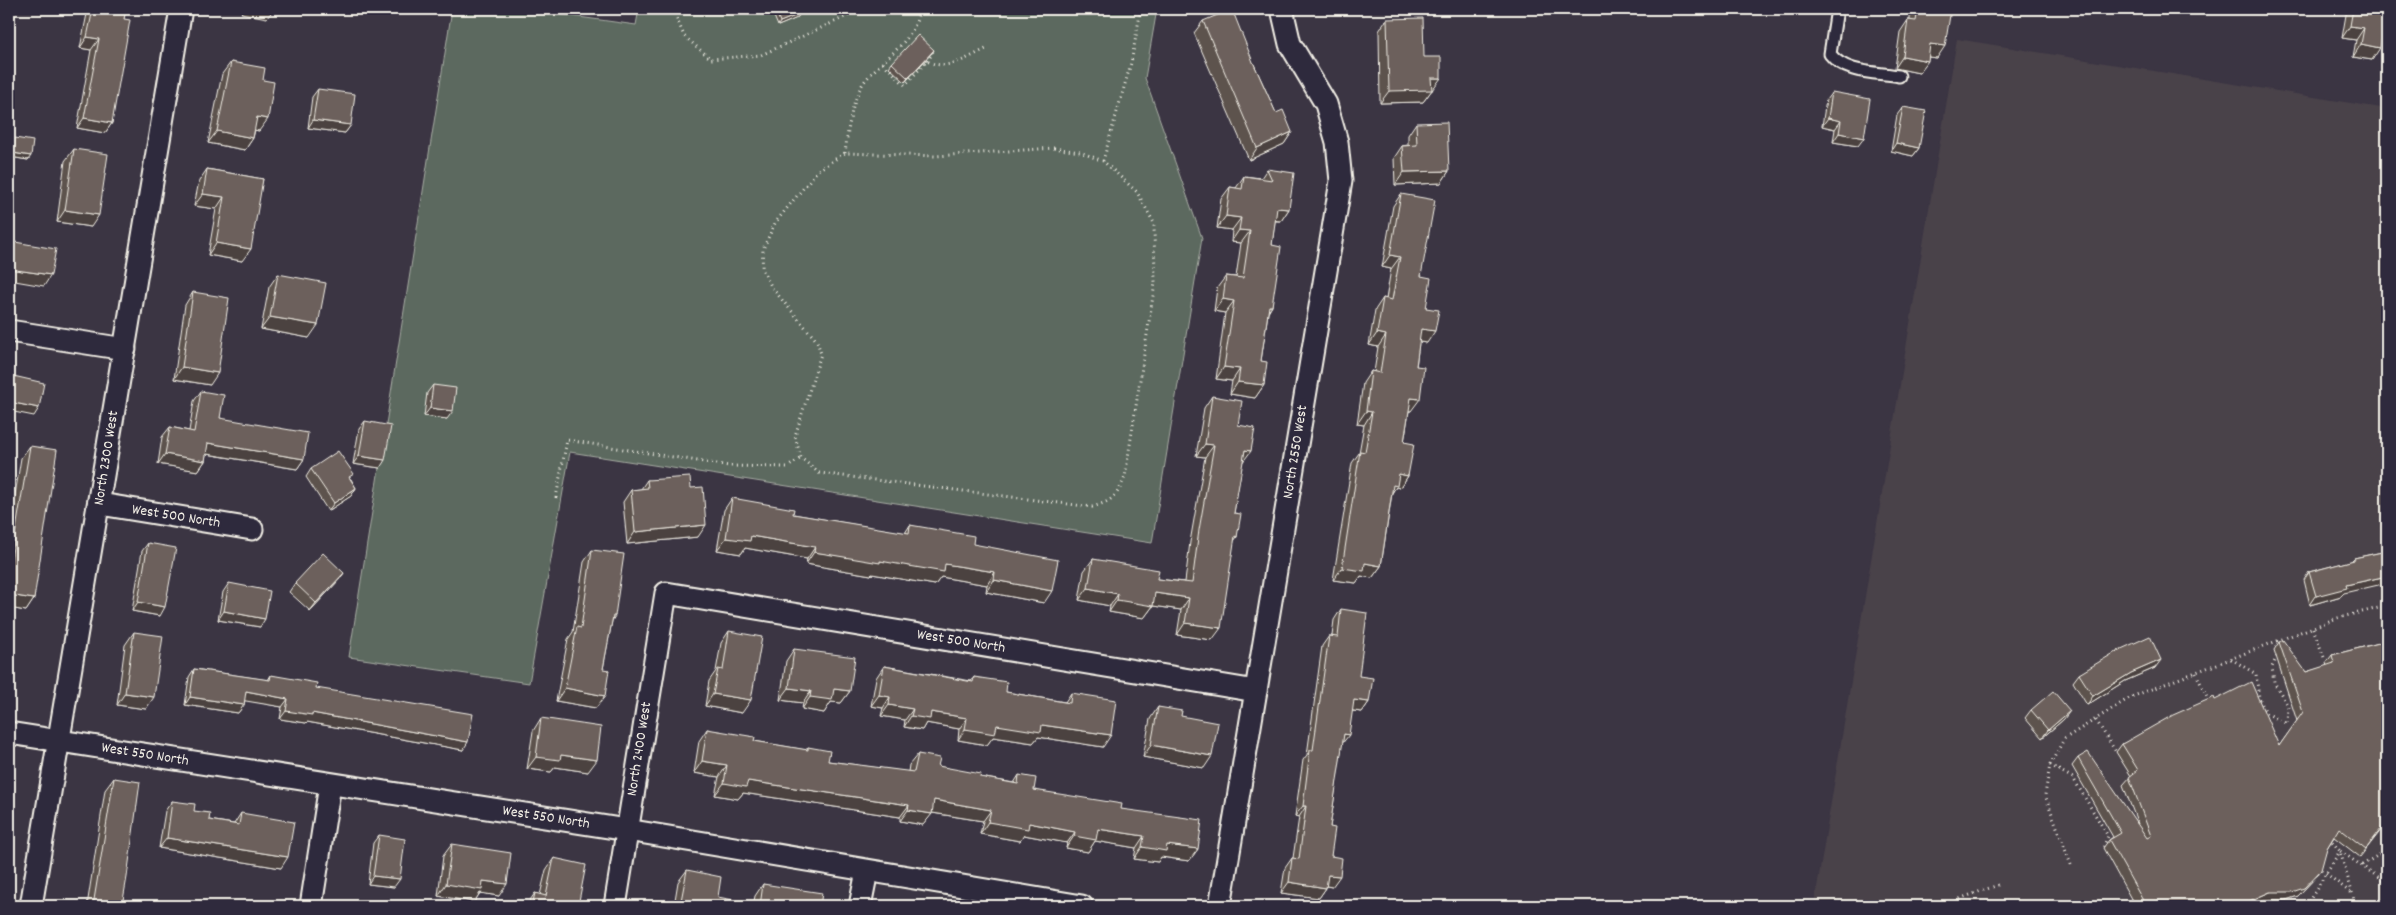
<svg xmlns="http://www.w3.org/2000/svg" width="2396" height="915" font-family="Dekko,sans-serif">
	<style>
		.built { fill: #4a424a }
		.green { fill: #5b695f; stroke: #a8ada4 }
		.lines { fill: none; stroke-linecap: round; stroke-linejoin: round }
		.lane-casing { stroke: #f4f1e8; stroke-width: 15 }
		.street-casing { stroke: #f4f1e8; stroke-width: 25 }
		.path { stroke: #f4f1e8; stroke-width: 3; stroke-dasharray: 1 4; stroke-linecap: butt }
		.lane { stroke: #2f2a3d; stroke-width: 11 }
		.street { stroke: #2f2a3d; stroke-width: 21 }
		.wall { fill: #5d534e; stroke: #f4f1e8 }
		.shaded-wall { fill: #4c4340; stroke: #f4f1e8 }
		.building { fill: #6c605b; stroke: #f4f1e8 }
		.labels { text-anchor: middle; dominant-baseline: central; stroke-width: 4.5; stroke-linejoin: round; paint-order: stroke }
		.street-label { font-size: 15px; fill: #f4f1e8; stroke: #2f2a3d }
	</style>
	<rect width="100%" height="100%" fill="#3b3543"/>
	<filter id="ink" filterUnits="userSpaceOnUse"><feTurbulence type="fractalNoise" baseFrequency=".02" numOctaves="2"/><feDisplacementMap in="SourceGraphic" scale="10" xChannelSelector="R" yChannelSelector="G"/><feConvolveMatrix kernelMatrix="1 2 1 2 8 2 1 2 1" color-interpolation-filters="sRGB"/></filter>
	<g filter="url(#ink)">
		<path class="built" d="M1957,39L2387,109V906H1814Z"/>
		<path class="green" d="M452,9H521L636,25L639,9H1157L1145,78L1202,238L1152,543L570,452L529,683L349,657Z"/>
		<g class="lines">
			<g class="lane-casing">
				<path id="lane" d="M1837,9L1830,54C1845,74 1876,72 1899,76"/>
			</g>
			<g class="street-casing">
				<g id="street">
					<path d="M9,331L125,349"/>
					<path d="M100,504L252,529"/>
					<path d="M9,733L627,830L1082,906"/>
					<path d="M31,906L181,9"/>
					<path d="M311,906L330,785"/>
					<path d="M615,906L666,593L1256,691"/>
					<path d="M860,906L867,871"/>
					<path d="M1220,906L1341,181L1337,142L1326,104L1290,44L1282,9"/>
				</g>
			</g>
			<g class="path">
				<path d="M673,9L684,36L711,59L761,55L863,9"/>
				<path d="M973,9L975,13"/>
				<path d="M927,61L933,53L931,50"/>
				<path d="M883,63L905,85L927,61C948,72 968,57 988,48"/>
				<path d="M1054,148L1080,152L1103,161L1137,192L1154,223L1155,283L1125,477C1117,497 1112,501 1092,507L819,473L801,458L795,436L821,354L817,341L772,288L762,269L763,249L775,223L818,170L845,153L936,156Z"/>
				<path d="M845,153C848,131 851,101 864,82C883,57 916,42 919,9"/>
				<path d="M1103,161L1131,63L1141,9"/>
				<path d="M556,498L567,440L729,466L788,467L801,458"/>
				<path d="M2313,628L2325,660"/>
				<path d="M2231,659L2256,674L2259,698L2266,713L2287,724L2288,706L2274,682L2272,667L2278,654"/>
				<path d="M2196,673L2209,702"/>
				<path d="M2096,720L2116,752"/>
				<path d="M2050,765L2073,778L2108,836L2103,848"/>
				<path d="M2329,838L2340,851L2356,906"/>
				<path d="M2071,865L2045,795L2050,765L2064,739L2131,697L2337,618L2387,606"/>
				<path d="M2362,865L2387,850"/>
				<path d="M2318,867L2352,894"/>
				<path d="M1957,906L1956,900L1998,885"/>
				<path d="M2306,906L2340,851L2387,883"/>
			</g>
			<use href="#lane" class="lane"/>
			<use href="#street" class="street"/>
		</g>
		<g class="wall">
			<path d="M88,9H126L124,19L112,123L105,133L77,128L91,50L80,48Z"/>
			<path d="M771,9H798L797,18L778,26Z"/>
			<path d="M1915,9H1951L1937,58L1929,57L1919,73L1895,68L1900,32L1908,20H1910V15Z"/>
			<path d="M2347,9H2387V45L2381,44L2372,60L2353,57L2356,40L2342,38Z"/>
			<path d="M1387,19L1433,90H1432L1423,102L1380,103L1379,31Z"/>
			<path d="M1203,21L1253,62L1276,113L1292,132L1284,144L1249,160L1194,33Z"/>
			<path d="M934,50L931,54L905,82L889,67L892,63Z"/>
			<path d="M231,62L263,80L259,131L255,130L253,138L245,150L208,143L222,74Z"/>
			<path d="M318,89L351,125L345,133L308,128L312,97Z"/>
			<path d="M1832,92L1858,146L1833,142L1835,129L1822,126L1826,100Z"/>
			<path d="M1903,107L1919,148L1913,156L1891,151L1897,115Z"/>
			<path d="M1416,123L1449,171L1441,183L1395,185L1394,158L1402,146L1408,145V135Z"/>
			<path d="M15,138L28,160L10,157L12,142Z"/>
			<path d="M74,149L91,227L57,222L65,161Z"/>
			<path d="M207,169L263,179L242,261L208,255L216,209L194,206L199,181Z"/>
			<path d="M1267,169L1289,209L1281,221H1275L1272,245V306L1268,313L1261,361L1264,385L1255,398L1230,394L1232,381L1216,379L1225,313L1214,311L1217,288L1226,276L1236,277L1241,243L1231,242L1232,230L1217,228L1221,199L1230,187L1236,188L1244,176L1261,178Z"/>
			<path d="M1401,194L1421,276L1426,308L1427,343L1419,342L1411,411H1409L1404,442L1408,476L1400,488L1396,487L1392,493L1381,566L1372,578L1361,576L1356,583L1333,580L1352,463L1359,453L1364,425L1357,424L1363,383L1371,371L1374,372L1378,347L1369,345L1375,310L1383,298L1386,299L1391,269L1382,267L1393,206Z"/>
			<path d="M278,274L309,338L261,329L269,287Z"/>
			<path d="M193,292L210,385L174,379L185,305Z"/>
			<path d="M433,385L447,419L424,416L427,393Z"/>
			<path d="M201,391L220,418L304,459L297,469L206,454L205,461L198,471L158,464L162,437L170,427L189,431L194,401Z"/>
			<path d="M1212,396L1238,425L1242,463L1234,513L1237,537L1234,541L1212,640L1177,635L1181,610L1153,606L1144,618L1109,612L1110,606L1079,600L1084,571L1093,559L1157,579L1185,582L1190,542L1205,457L1196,456L1204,408Z"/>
			<path d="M365,421L380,468L353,464L359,429Z"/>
			<path d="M30,446L34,599L26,611L9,608V532L21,458Z"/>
			<path d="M311,469L351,479L356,488L351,496L328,511L306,477Z"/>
			<path d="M647,480L691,488L698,537L627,544L623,502L631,490L641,489Z"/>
			<path d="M732,498L793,514L905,533L910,525L973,544L1044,603L986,592L987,585L941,577L935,585L872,574L871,575L806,564L807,559L745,548L741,554L717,550L724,510Z"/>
			<path d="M148,543L160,616L132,611L142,551Z"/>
			<path d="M592,550L615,616L612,621L603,669L605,696L596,708L556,701L568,639L573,632L584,562Z"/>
			<path d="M2387,551L2344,593L2341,596L2310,605L2304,580L2309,572L2351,561L2354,558Z"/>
			<path d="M344,573L338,581L310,611L289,592L295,583Z"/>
			<path d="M229,583L260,627L218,620L223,592Z"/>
			<path d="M1341,609L1359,676L1369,702L1362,712L1352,711L1342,744L1330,827L1332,887L1326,886V888L1319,898L1281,893L1285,868L1292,858H1293L1299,817L1295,816L1303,760L1307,755L1322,646L1329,636H1332L1334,620Z"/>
			<path d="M729,631L742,713L705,706L709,681L716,671L721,643Z"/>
			<path d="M134,632L146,709L117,705L125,645Z"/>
			<path d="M2387,641V844L2382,829L2360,857L2334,837L2327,848L2315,878L2298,896L2286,900H2264L2250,906H2135L2103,848L2109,840L2113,837L2072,766L2078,758L2138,824L2123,785L2131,776L2116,752L2122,744L2215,700L2279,746L2297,721L2274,650L2279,642L2306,672L2327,666L2326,663L2332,655Z"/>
			<path d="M794,649L850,691L841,703L831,702L824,713L802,709L803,703L780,700L786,661Z"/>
			<path d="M884,666L971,681L974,677L1006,692L1065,702L1071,693L1103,747L1038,737L1033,743L993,737L987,745L958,740L959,729L926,723L922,730L904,727L905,720L881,716L883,708L871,706L876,678Z"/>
			<path d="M2155,668L2125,681L2087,705L2073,682L2079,674Z"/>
			<path d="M194,669L268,680L271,675L316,688L463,750L307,722L306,723L280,719L282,707L245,700L244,705L238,713L185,705L189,677Z"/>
			<path d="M1158,707L1181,716L1204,768L1143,757L1150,719Z"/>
			<path d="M2031,710L2064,719L2042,738L2025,718Z"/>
			<path d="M541,718L588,772L555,767L551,772L527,769L533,731Z"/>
			<path d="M707,729L754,741L806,750L808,747L828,761L908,772L909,765L918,754L938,766L980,777L1014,783L1019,775L1034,790L1121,809L1198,849L1189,861L1161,857L1158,862L1134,859L1136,848L1095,841L1088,852L1066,848L1067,843L1024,835L1020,841L980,834L983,821L932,813L923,825L900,821V817L743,793L738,799L715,795L719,777L694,773L699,741Z"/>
			<path d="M114,778L122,906H87L105,790Z"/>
			<path d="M172,801L194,811L209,820L234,824L241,813L281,868L159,848L165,811Z"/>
			<path d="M379,835L394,887L368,884L373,843Z"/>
			<path d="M452,844L499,896L480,893L474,902L438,896L443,856Z"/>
			<path d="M554,858L578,906H526L535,893L540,895L546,870Z"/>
			<path d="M687,870L718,897L731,906H674L678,882Z"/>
			<path d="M763,884L820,906H753L755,896Z"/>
		</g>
		<g class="shaded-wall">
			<path d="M244,9H274L267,18L241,13Z"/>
			<path d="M800,14L797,18L778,26L780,22Z"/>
			<path d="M2350,26L2364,28L2356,40L2342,38Z"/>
			<path d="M2383,30L2387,31V45L2375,43Z"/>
			<path d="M87,37L99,39L91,50L80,48Z"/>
			<path d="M1930,44L1945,46L1937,58L1922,56Z"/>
			<path d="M2361,44L2380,48L2372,60L2353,57Z"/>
			<path d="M934,50L931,54L905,82L908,78Z"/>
			<path d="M1903,56L1928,61L1919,73L1895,68Z"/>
			<path d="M1431,78H1441L1423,102L1380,103L1389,91Z"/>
			<path d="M257,117L268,119L259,131L249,129Z"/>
			<path d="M84,118L112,123L105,133L77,128Z"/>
			<path d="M1828,118L1841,121L1835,129L1822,126Z"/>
			<path d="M313,120L351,125L345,133L308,128Z"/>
			<path d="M217,131L253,138L245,150L208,143Z"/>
			<path d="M1292,132L1284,144L1249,160L1257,148Z"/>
			<path d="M1839,133L1864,138L1858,146L1833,142Z"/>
			<path d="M1896,143L1919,148L1913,156L1891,151Z"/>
			<path d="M13,153L31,156L28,160L10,157Z"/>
			<path d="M1449,171L1441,183L1395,185L1404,172Z"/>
			<path d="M203,194L224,197L216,209L194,206Z"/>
			<path d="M1277,208L1289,209L1281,221L1268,220Z"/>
			<path d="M65,210L99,215L91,227L57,222Z"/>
			<path d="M1226,216L1241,218L1232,230L1217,228Z"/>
			<path d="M1239,230L1250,231L1241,243L1231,242Z"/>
			<path d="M216,243L251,249L242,261L208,255Z"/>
			<path d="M1390,255L1400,257L1391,269L1382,267Z"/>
			<path d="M9,269L51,275L44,286L9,280Z"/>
			<path d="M1223,299L1234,301L1225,313L1214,311Z"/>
			<path d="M1269,306H1272L1264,318Z"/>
			<path d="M270,317L318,325L309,338L261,329Z"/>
			<path d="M1421,329L1435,331L1427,343L1412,341Z"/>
			<path d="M1377,333L1386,335L1378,347L1369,345Z"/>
			<path d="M182,367L218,373L210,385L174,379Z"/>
			<path d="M1224,367L1240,369L1232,381L1216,379Z"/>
			<path d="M1238,382L1264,385L1255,398L1230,394Z"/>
			<path d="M1411,398L1420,399L1411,411L1403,410Z"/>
			<path d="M9,402L39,408L34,416L9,411Z"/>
			<path d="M430,408L453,411L447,419L424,416Z"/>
			<path d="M1366,411L1372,412L1364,425L1357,424Z"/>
			<path d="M208,443L304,459L297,469L201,453Z"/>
			<path d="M1205,444L1214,445L1205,457L1196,456Z"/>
			<path d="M1245,450L1251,451L1242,463Z"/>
			<path d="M165,454L205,461L198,471L158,464Z"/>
			<path d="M359,456L385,460L380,468L353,464Z"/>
			<path d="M1399,474L1408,476L1400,488L1396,487L1388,498H1385Z"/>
			<path d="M356,488L351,496L328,511L334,503Z"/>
			<path d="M706,525L698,537L627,544L635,532Z"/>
			<path d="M751,536L815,547L807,559L745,548L741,554L717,550L726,538Z"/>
			<path d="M814,552L880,561L945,564L995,572L987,585L941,577L935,585L872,574L871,575L806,564Z"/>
			<path d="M1365,563L1381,566L1372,578L1361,576L1356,583L1333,580L1342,568Z"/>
			<path d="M344,573L338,581L310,611L316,603Z"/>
			<path d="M2387,576V583L2344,593L2341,596L2310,605L2316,596L2346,585Z"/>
			<path d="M994,580L1052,591L1044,603L986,592Z"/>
			<path d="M1088,588L1118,594L1110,606L1079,600Z"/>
			<path d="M1155,593L1189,598L1181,610L1153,606L1144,618L1109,612L1117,600Z"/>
			<path d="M9,595L34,599L26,611L9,608Z"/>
			<path d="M138,602L165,607L160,616L132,611Z"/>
			<path d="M224,611L265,619L260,627L218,620Z"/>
			<path d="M1185,623L1221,628L1212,640L1177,635Z"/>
			<path d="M2161,660L2155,668L2125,681L2087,705L2093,696L2131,673Z"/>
			<path d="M565,688L605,696L596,708L556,701Z"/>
			<path d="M789,688L811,691L803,703L780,700Z"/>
			<path d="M834,689L850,691L841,703L831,702L824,713L802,709L810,697Z"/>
			<path d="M246,691L288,699L282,707L240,700Z"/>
			<path d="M125,693L154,697L146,709L117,705Z"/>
			<path d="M713,694L751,700L742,713L705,706Z"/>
			<path d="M879,695L890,697L883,708L871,706Z"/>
			<path d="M190,697L244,705L238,713L185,705Z"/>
			<path d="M1354,700L1369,702L1362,712L1346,710Z"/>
			<path d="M889,705L913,709L905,720L881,716Z"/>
			<path d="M286,711L312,713L468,742L463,750L307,722L306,723L280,719Z"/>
			<path d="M2070,711L2064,719L2042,738L2048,730Z"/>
			<path d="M931,712L967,718L959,729L926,723L922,730L904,727L911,716Z"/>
			<path d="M997,725H1042L1111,735L1103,747L1038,737L1033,743L993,737L987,745L958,740L965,729Z"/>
			<path d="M1344,734L1349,735L1341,745Z"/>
			<path d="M1151,745L1212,756L1204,768L1143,757Z"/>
			<path d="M561,755L597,760L588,772L555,767L551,772L527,769L536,757Z"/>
			<path d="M702,761L727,765L719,777L694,773Z"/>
			<path d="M748,781L909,805L900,817L743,793L738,799L715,795L724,783Z"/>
			<path d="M934,800L991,810L983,821L926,812Z"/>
			<path d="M1303,806H1306L1299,817L1295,816Z"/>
			<path d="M908,810L932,814L923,825L900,821Z"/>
			<path d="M988,822L1029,823L1075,832L1067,843L1024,835L1020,841L980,834Z"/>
			<path d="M1098,829L1144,836L1136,848L1095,841L1088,852L1066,848L1074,836Z"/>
			<path d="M167,838L288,857L281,868L159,848Z"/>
			<path d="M1167,845L1198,849L1189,861L1161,857L1158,862L1134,859L1142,847Z"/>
			<path d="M2321,870L2315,878L2298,896L2286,900H2264L2250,906H2238Z"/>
			<path d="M1328,875L1340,876L1332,887L1321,885Z"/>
			<path d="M373,876L400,879L394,887L368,884Z"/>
			<path d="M483,881L507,884L499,896L480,893L474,902L438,896L446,884Z"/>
			<path d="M1289,882L1326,888L1319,898L1281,893Z"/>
			<path d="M2201,901L2197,906H2186Z"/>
		</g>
		<g class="building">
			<path d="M93,9H126L124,19L130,20L112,123L84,118L99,39L87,37Z"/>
			<path d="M775,9H798L800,14L780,22Z"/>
			<path d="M1232,9L1253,62L1276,113L1283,110L1292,132L1257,148L1203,21Z"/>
			<path d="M1918,9H1951L1945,46L1930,44L1928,61L1903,56L1908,20L1916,21Z"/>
			<path d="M2353,9H2387V31L2383,30L2380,48L2361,44L2364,28L2350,26Z"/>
			<path d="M1423,18L1424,57H1441V78H1431L1432,90L1389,91L1387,19Z"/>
			<path d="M918,35L934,50L908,78L892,63Z"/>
			<path d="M231,62L265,68L263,80L274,82L268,119L257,117L253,138L217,131Z"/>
			<path d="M318,89L355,94L351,125L313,120Z"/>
			<path d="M1832,92L1870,99L1864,138L1839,133L1841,121L1828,118Z"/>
			<path d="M1903,107L1926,111L1919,148L1896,143Z"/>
			<path d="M1447,122L1449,171L1404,172L1402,146L1417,145L1416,123Z"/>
			<path d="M15,138L33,141L31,156L13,153Z"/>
			<path d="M74,149L108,154L99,215L65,210Z"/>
			<path d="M207,169L263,179L251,249L216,243L224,197L203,194Z"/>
			<path d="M1267,169L1294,173L1289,209L1277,208L1272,245L1281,247L1272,306H1269L1261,361L1267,362L1264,385L1238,382L1240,369L1224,367L1234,301L1223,299L1226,276L1243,278L1250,231L1239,230L1241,218L1226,216L1230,187L1242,189L1244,176L1272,180Z"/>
			<path d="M1401,194L1435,200L1421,276L1431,278L1426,308L1439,310L1435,331L1421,329L1416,366L1424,367L1420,399L1411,398L1404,442L1414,444L1408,476L1399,474L1397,486L1393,485L1381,566L1365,563L1364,571L1342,568L1360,451L1365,452L1372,412L1366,411L1371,371L1380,373L1386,335L1377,333L1383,298L1392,300L1400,257L1390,255Z"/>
			<path d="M9,241L56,249L51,275L9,269Z"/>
			<path d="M278,274L326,283L318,325L270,317Z"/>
			<path d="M193,292L229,298L218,373L182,367Z"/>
			<path d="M9,375L44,383L39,408L9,402Z"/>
			<path d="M433,385L456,388L453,411L430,408Z"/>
			<path d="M201,391L224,395L220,418L308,433L304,459L208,443L205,461L165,454L170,427L194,432Z"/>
			<path d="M1212,396L1242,401L1238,425L1255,428L1251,451L1245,450L1234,513L1241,514L1237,537L1235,536L1221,628L1185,623L1189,598L1155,593L1153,606L1117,600L1118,594L1088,588L1093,559L1159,570L1157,579L1192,583L1199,530L1214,445L1205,444Z"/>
			<path d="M365,421L391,426L385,460L359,456Z"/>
			<path d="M30,446L57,450L34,599L9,595V571Z"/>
			<path d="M338,451L354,474L349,477L356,488L334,503L311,469Z"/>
			<path d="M690,477L691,488L703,487L706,525L635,532L631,490L648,488L647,480Z"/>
			<path d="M732,498L794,509L793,514L909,533L910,525L974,536L973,544L1058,560L1052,591L994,580L995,572L945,564L944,572L880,561V563L814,552L815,547L751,536L750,541L726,538Z"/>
			<path d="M148,543L176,548L165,607L138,602Z"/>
			<path d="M592,550L624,554L615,616H613L603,669L609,670L605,696L565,688L577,627L581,628Z"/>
			<path d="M2387,551V576L2346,585L2347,588L2316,596L2309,572L2354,560V558Z"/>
			<path d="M323,553L344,573L316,603L295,583Z"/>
			<path d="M229,583L270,591L265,619L224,611Z"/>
			<path d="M1341,609L1367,613L1359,676L1373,678L1369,702L1354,700L1349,735L1344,734L1330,827L1335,828L1331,856L1342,858L1340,876L1328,875L1326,888L1289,882L1292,858L1299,859L1306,806H1303L1310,750H1313L1329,636L1338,637Z"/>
			<path d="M729,631L762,637L751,700L713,694L718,669L723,670Z"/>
			<path d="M134,632L163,636L154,697L125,693Z"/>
			<path d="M2150,636L2161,660L2131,673L2093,696L2079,674L2119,650Z"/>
			<path d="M2283,640L2306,672L2334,663L2332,655L2387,641V821L2366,849L2339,828L2327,848L2321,870L2304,888L2292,892H2270L2238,906H2204L2201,901L2186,906H2146L2109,840L2121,833L2078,758L2088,752L2147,838L2151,836L2129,777L2138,770L2122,744L2173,715L2214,697L2215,700L2251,682L2279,746L2303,712L2279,642Z"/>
			<path d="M794,649L855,657L850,691L834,689L832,700L810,697L811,691L789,688Z"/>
			<path d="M884,666L973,682L974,677L1007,682L1006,692L1070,703L1071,693L1116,700L1111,735L1042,725L1041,732L997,725L995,734L965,729L967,718L931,712L930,719L911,716L913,709L889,705L890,697L879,695Z"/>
			<path d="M194,669L270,680L271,675L317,683L316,688L473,714L468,742L312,713V715L286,711L288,699L246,691L244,705L190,697Z"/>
			<path d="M2053,691L2070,711L2048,730L2031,710Z"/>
			<path d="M1158,707L1182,711L1181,716L1218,723L1212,756L1151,745Z"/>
			<path d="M541,718L601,727L597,760L561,755L560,760L536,757Z"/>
			<path d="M707,729L755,737L754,741L808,750V747L830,751L828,761L914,772L918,754L940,758L938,766L981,774L980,777L1018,784L1019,775L1036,778L1034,790L1122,804L1121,809L1202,820L1198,849L1167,845L1166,851L1142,847L1144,836L1098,829L1096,840L1074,836L1075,832L1029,823L1028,829L988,822L991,810L934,800L932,814L908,810L909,805L748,781L746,787L724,783L727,765L702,761Z"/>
			<path d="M114,778L140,782L127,877L122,906H93Z"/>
			<path d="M172,801L195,804L194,811L210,813L209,820L239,825L241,813L294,822L288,857L167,838Z"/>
			<path d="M379,835L405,839L400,879L373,876Z"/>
			<path d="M452,844L511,853L507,884L483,881L482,890L446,884Z"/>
			<path d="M554,858L586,865L578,906H532L535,893L546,896Z"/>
			<path d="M687,870L721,877L718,897L733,900L731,906H680Z"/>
			<path d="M763,884L822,893L820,906H760Z"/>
		</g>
	</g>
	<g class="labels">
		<g class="street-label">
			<text transform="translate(1296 452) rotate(-81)">North 2550 West</text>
			<text transform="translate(107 458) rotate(-81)">North 2300 West</text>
			<text transform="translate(176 517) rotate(9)">West 500 North</text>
			<text transform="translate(961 642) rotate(9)">West 500 North</text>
			<text transform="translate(640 749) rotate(-81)">North 2400 West</text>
			<text transform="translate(145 755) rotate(9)">West 550 North</text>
			<text transform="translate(546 818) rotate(9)">West 550 North</text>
		</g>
	</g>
	<rect width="2396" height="915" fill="none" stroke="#2f2a3d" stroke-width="30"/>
	<rect x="15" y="15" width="2366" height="885" fill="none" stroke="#f4f1e8" stroke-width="2" filter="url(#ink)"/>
</svg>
